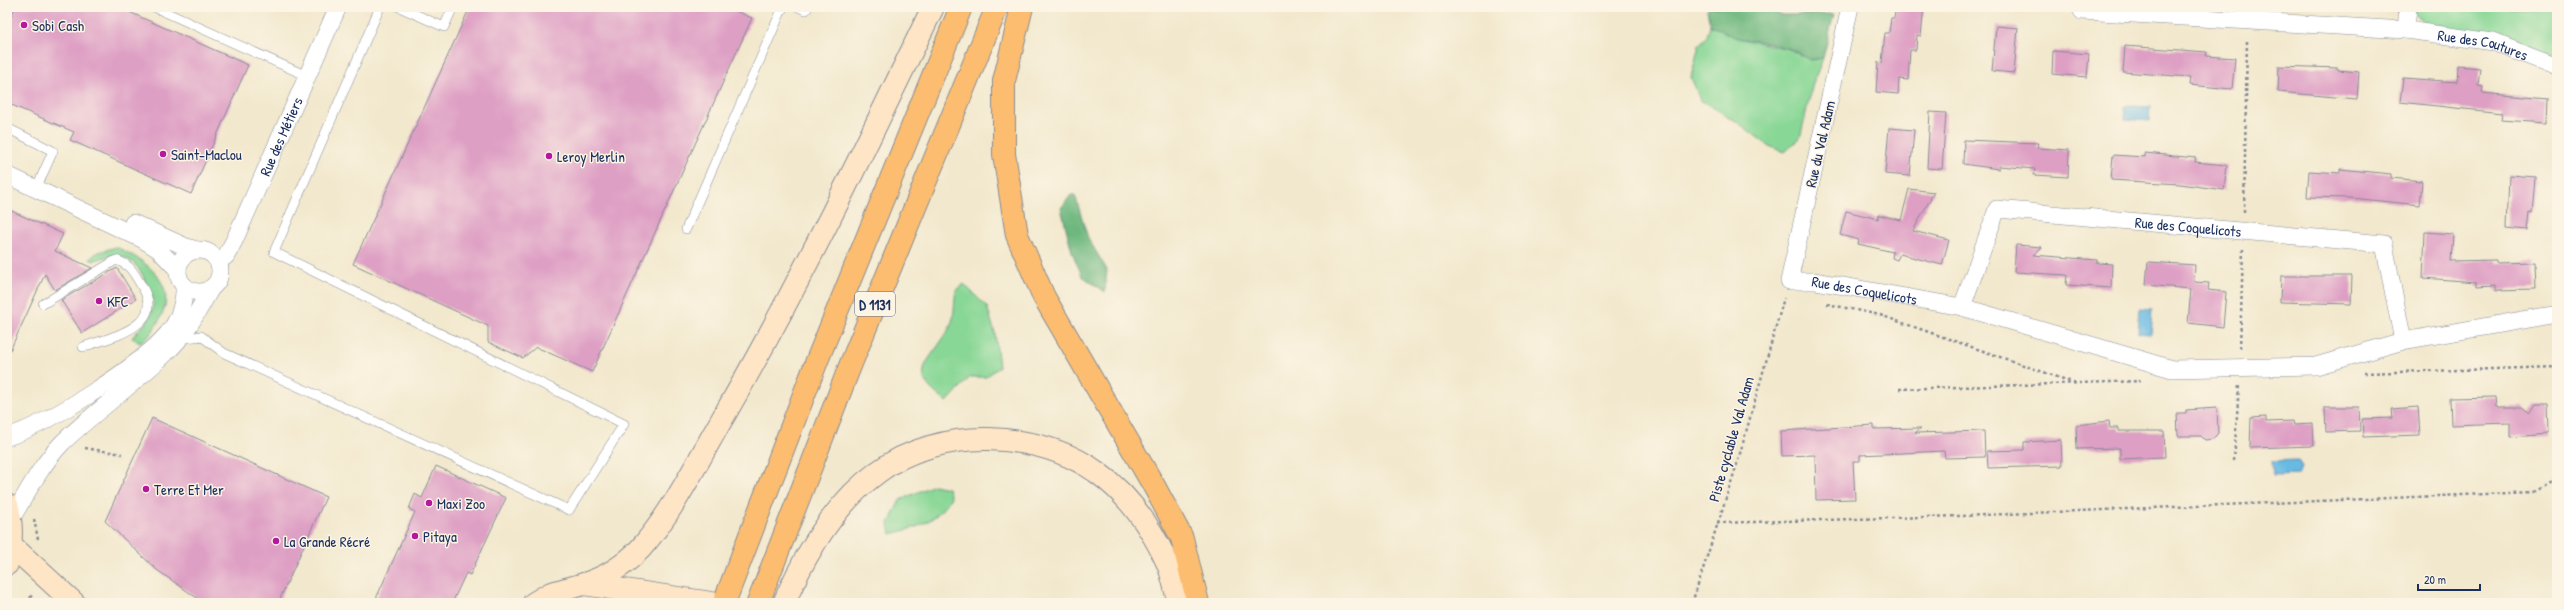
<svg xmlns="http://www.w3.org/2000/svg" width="2564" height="610" font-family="'Patrick Hand',sans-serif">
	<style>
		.green { fill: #89d796; stroke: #52837a }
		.forest { fill: #6eb87f; stroke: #44746e }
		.water { fill: #67bae3; stroke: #4174a0 }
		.building { fill: #de9fc4 }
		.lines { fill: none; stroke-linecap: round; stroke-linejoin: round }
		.service-casing { stroke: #868c96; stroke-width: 10 }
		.minor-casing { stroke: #868c96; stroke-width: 18 }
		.secondary-casing { stroke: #868c96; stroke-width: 24 }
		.primary-casing { stroke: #868c96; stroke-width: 24 }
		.path { stroke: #868c96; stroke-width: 2.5; stroke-dasharray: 3 3; stroke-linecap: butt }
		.service { stroke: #fff; stroke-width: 9 }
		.minor { stroke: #fff; stroke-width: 17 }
		.secondary { stroke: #fee5c5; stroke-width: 22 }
		.primary { stroke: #fcbd6f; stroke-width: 22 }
		.poi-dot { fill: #b5179e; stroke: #fcf5e5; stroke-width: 1.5 }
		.labels { text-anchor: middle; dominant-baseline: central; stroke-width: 3; stroke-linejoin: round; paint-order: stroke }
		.shield { fill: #fcf5e5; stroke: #5e6a86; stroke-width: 1 }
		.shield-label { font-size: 14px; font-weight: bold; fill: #1b2f5e }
		.poi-label { font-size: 15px; fill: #1b2f5e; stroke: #fcf5e5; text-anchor: start }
		.street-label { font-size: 15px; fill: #1b2f5e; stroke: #fcf5e5 }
	</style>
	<rect width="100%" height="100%" fill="#fcf5e5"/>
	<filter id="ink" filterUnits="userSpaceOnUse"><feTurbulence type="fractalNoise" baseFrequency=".025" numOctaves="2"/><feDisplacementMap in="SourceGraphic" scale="8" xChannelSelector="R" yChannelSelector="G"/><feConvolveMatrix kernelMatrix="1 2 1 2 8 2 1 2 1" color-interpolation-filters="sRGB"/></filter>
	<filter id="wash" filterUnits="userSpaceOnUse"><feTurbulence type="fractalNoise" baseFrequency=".012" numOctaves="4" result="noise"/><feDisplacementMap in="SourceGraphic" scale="16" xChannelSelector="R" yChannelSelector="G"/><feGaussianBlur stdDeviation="0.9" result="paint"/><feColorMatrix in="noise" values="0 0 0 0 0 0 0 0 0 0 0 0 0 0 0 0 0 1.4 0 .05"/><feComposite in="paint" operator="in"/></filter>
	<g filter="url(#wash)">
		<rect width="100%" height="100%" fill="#f2e8cd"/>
		<g class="green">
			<path d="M2414,7H2557V60L2423,22L2416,15Z"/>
			<path d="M1710,25L1737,38L1789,49L1810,60L1823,58L1813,83L1800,138L1785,152L1769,146L1736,121L1700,100L1691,77L1699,45L1707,36Z"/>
			<path d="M116,247C148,261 181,286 158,322C153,331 149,338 140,343L132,338C140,327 152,320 153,305C154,297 150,290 147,284C135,257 121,250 93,261L90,259L96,253Z"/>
			<path d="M964,284L987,307L995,333L999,367L986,377H970L947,402C903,371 931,363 950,327C955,317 954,301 956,290Z"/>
			<path d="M934,485L948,488L951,497C935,523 919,527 891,534L889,523L900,500Z"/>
		</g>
		<g class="forest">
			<path d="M1709,7H1768L1780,15L1834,14L1823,58L1810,60L1793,50L1769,43L1737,38L1710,25L1707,9Z"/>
			<path d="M1071,195H1075L1088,238L1107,270L1105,292L1082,276L1072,252L1061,208Z"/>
		</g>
		<g class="water">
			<path d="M2125,106L2151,107L2150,121L2124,119Z"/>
			<path d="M2140,309L2152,310L2150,334L2138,333Z"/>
			<path d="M2298,460L2302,468L2299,474L2273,475L2272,461Z"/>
		</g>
		<g id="blocks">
			<g class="building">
				<path d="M15,7H128L127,11L248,65L191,194L70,140L74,132L7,103V26Z"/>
				<path d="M470,7H727L752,18L592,372L536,347L523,358L488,342V326L353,264Z"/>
				<path d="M1896,7H1924L1921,36L1917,35L1916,50H1910L1908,80L1899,79L1898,94L1876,92L1878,62L1882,63L1885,33H1889L1891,18H1894Z"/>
				<path d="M1996,26L2018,28L2014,73L1992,71Z"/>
				<path d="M2125,46L2207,52L2206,56L2235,58L2232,89L2189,85L2190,77L2123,72Z"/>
				<path d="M2053,51L2089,54L2087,77L2052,74Z"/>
				<path d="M2279,66L2338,68V70L2359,72L2357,99L2278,92Z"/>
				<path d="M2458,66L2480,68L2478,86L2483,87L2482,93L2547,99L2546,123L2501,120L2502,113L2400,102L2403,78L2457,82Z"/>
				<path d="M1930,112L1946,113L1942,169L1927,168Z"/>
				<path d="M1889,128L1914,130L1910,176L1885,174Z"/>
				<path d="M1964,140L2038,143L2037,148L2069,150L2068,177L2034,175L2035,169L1999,166V169L1963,164Z"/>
				<path d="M2145,153L2196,158L2195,162L2227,165L2224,190L2180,184L2111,180L2113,155L2145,157Z"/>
				<path d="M2340,169L2391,174V178L2422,181L2420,205L2351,198L2307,197L2309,171L2340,173Z"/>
				<path d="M2509,175L2535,177L2532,213L2529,212L2527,230L2507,228Z"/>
				<path d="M1909,189L1934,192L1913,231L1949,240L1942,265L1900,254L1897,260L1892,258L1893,252L1858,244L1859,240L1840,235L1846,211L1878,219L1879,215L1901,220Z"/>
				<path d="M7,209L63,234L55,251L92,268L55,290L45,274L7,357Z"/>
				<path d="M2425,232L2453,234L2451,261L2496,260V263L2535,262L2536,289L2496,290V285L2477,286V282L2423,278Z"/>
				<path d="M2016,245L2042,247L2033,255L2097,260V263L2112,264L2111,288L2066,285L2067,275L2014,272Z"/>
				<path d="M2148,262L2195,265L2194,282L2209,283L2208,290L2226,292L2223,327L2188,323L2191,289L2146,285Z"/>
				<path d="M117,268L136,299L82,333L61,300Z"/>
				<path d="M2281,276H2352L2351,304L2280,302Z"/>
				<path d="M2496,397L2497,407H2522L2530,413L2536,406H2548L2549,434L2510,437V423L2451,425L2450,398Z"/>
				<path d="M2325,407H2359L2360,431L2326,432Z"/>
				<path d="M2418,407L2420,435L2363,437L2362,419L2393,418L2392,409Z"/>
				<path d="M2217,408L2218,433L2213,439L2205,440L2201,436H2178L2177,413H2186V410Z"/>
				<path d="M2266,417V422L2293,421L2294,425L2313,424L2314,446L2250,448L2251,418Z"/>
				<path d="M152,418L326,497L278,603L203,602L157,570L105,521Z"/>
				<path d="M2109,421L2110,428H2119V431H2164L2165,457L2120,459V448L2077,449L2076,425Z"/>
				<path d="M1874,425V429L1921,428L1915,433L1984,431L1985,457L1945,458L1944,451L1860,455V461H1853L1855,499L1816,500L1815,455L1782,456L1781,431Z"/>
				<path d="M2061,440L2062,466L1988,468L1987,451L2024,450V442Z"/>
				<path d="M436,466L506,498L470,575L466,573L452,603H374L415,512L409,509L415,494L422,498Z"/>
			</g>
		</g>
	</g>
	<g filter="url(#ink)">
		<use href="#blocks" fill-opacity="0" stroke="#868c96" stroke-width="1"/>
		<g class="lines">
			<g class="service-casing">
				<g id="service">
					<path d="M154,7L307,76"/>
					<path d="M399,7L444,27L453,7"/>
					<path d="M798,7L806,10L808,7"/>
					<path d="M7,128L53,151L36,189"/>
					<path d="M686,229L783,7"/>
					<path d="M43,304L116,260C131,265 133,272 141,285C168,326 111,337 83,347"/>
					<path d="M180,339L201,336L224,353L569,510L624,424L274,252L380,7"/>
				</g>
			</g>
			<g class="minor-casing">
				<g id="minor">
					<path id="s1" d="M1850,7L1789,281H1815L1962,307L2172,369L2316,366L2403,341L2557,314"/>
					<path id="s2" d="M2082,11L2406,30L2493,42L2557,67"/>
					<path d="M2406,30L2408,7"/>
					<path d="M7,175L142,239L158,249L178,270"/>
					<path d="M133,223L184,246L197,250"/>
					<circle cx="199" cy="271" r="21"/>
					<path id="s3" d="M218,261L226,256L234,241L338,7"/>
					<path id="s4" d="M1962,307L1997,209L2384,244L2403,341"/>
					<path d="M7,437C47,425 142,365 168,333C179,321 185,301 184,285"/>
					<path d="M11,519C27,493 41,465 62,443C95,411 134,385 166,353C186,335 198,311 211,288"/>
				</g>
			</g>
			<g class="secondary-casing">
				<g id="secondary">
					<path d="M7,505C13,525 12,543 7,564"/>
					<path d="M12,546L74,603"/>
					<path d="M584,584C607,577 625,565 641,548C675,509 699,458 725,414C801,282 867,144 933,7"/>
					<path d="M534,603L551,593L584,584L711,603"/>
					<path d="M784,603C805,554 834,504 878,472C908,449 952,438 989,439C1076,442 1131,484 1167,562C1173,575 1175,590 1179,603"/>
				</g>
			</g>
			<g class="primary-casing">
				<g id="primary">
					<path d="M1022,7L1004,81V154L1017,235L1044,297L1154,486L1182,538L1198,603"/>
					<path d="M724,603L818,358L961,7"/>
					<path d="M758,603L850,366L997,7"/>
				</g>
			</g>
			<g class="path">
				<path d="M2244,212L2247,40"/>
				<path d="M1827,304L1880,315L2072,382"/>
				<path d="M2240,348L2243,249"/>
				<path d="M2364,373L2557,367"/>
				<path d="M1899,389L2141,381"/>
				<path d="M85,448L122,454"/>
				<path d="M2234,461L2239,385"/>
				<path d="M34,519L38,539"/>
				<path d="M1717,523L1960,516L2533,492L2557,479"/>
				<path d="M27,603L33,593"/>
				<path d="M1692,603L1737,464L1784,298"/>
			</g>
			<use href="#service" class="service"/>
			<use href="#minor" class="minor"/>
			<use href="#secondary" class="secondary"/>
			<use href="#primary" class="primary"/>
		</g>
	</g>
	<g class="poi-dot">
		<circle cx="24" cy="25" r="4"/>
		<circle cx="163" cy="154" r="4"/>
		<circle cx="549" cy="156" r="4"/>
		<circle cx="99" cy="301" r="4"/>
		<circle cx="146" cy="489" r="4"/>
		<circle cx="429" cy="503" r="4"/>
		<circle cx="415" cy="536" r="4"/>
		<circle cx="276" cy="541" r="4"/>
	</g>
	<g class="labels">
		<rect class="shield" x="855" y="292" width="40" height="24" rx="3"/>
		<g class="shield-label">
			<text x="875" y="304">D 1131</text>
		</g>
		<g class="poi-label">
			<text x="32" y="25">Sobi Cash</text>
			<text x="171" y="154">Saint-Maclou</text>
			<text x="557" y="156">Leroy Merlin</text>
			<text x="107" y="301">KFC</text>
			<text x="154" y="489">Terre Et Mer</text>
			<text x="437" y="503">Maxi Zoo</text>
			<text x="423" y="536">Pitaya</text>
			<text x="284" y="541">La Grande Récré</text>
		</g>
		<g class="street-label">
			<text stroke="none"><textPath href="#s2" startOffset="403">Rue des Coutures</textPath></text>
			<text stroke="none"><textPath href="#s3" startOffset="141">Rue des Métiers</textPath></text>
			<text transform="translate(1820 144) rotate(-77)">Rue du Val Adam</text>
			<text stroke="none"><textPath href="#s4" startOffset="296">Rue des Coquelicots</textPath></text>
			<text stroke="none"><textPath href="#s1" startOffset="357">Rue des Coquelicots</textPath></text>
			<text transform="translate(1731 439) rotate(-74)">Piste cyclable Val Adam</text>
		</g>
	</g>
	<rect width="2564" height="610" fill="none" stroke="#fcf5e5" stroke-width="24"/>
	<path d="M2418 584v6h62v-6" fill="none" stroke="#1b2f5e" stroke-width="2"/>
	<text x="2424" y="584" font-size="12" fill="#1b2f5e" stroke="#fcf5e5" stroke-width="3" paint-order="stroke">20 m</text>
</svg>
